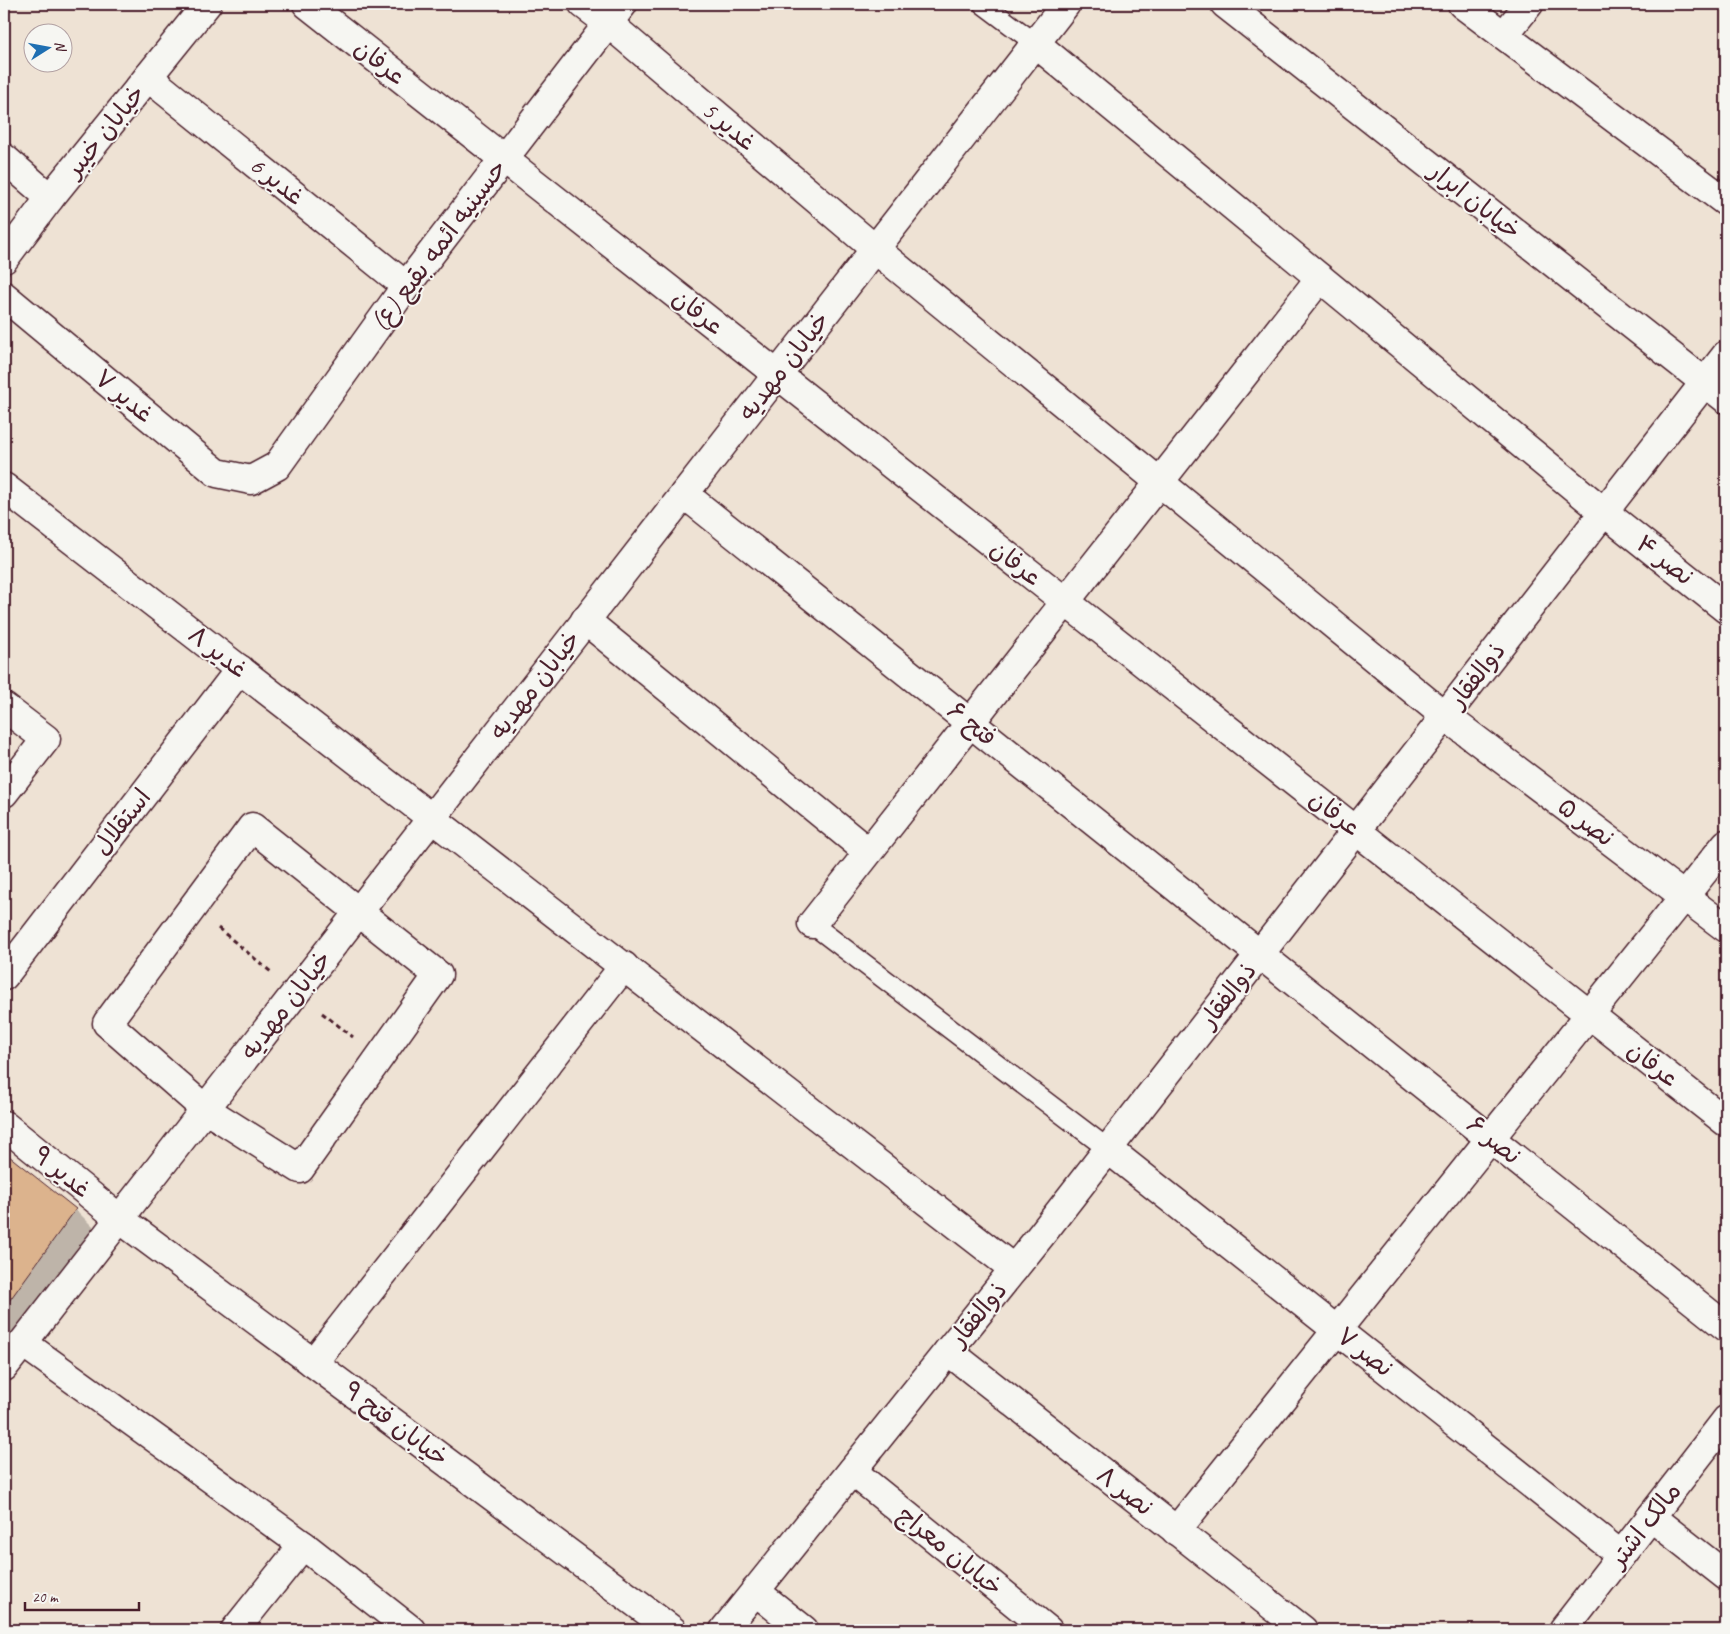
<svg xmlns="http://www.w3.org/2000/svg" width="1730" height="1634" font-family="Caveat,'Playpen Sans Arabic',sans-serif">
	<style>
		.shadow { fill: #0003 }
		.building { fill: #dcb38d; stroke: #4a1f2b }
		.lines { fill: none; stroke-linecap: round; stroke-linejoin: round }
		.lane-casing { stroke: #4a1f2b; stroke-width: 22 }
		.street-casing { stroke: #4a1f2b; stroke-width: 31 }
		.secondary-casing { stroke: #4a1f2b; stroke-width: 31 }
		.path { stroke: #4a1f2b; stroke-width: 3; stroke-dasharray: 5 4; stroke-linecap: butt }
		.lane { stroke: #f6f6f2; stroke-width: 19 }
		.street { stroke: #f6f6f2; stroke-width: 28 }
		.secondary { stroke: #f6f6f2; stroke-width: 28 }
		.labels { text-anchor: middle; dominant-baseline: central; stroke-width: 4; stroke-linejoin: round; paint-order: stroke }
		.street-label { font-size: 25px; fill: #4a1f2b; stroke: #f6f6f2 }
	</style>
	<rect width="100%" height="100%" fill="#eee2d4"/>
	<filter id="ink" filterUnits="userSpaceOnUse"><feTurbulence type="fractalNoise" baseFrequency=".02" numOctaves="2"/><feDisplacementMap in="SourceGraphic" scale="10" xChannelSelector="R" yChannelSelector="G"/><feConvolveMatrix kernelMatrix="1 2 1 2 8 2 1 2 1" color-interpolation-filters="sRGB"/></filter>
	<g filter="url(#ink)">
		<path class="shadow" d="M4,1154L76,1210L99,1233L4,1363Z"/>
		<path class="building" d="M4,1152L76,1209L4,1308Z"/>
		<g class="lines">
			<g class="lane-casing">
				<g id="lane">
					<path d="M983,4L1035,43"/>
					<path d="M812,924L1108,1149"/>
				</g>
			</g>
			<g class="street-casing">
				<g id="street">
					<path d="M307,4L1726,1122"/>
					<path d="M583,4L608,23L875,249L1445,716L1726,928"/>
					<path d="M1225,4L1726,399"/>
					<path d="M1462,4L1726,202"/>
					<path d="M1504,35L1529,4"/>
					<path d="M1035,43L1604,512L1726,609"/>
					<path d="M148,77L406,286"/>
					<path d="M4,158L50,198"/>
					<path d="M4,259L50,198L207,4"/>
					<path d="M4,296L217,473L251,480L277,466L406,286L623,4"/>
					<path d="M4,487L1014,1269"/>
					<path d="M684,494L1726,1327"/>
					<path d="M585,620L868,852"/>
					<path d="M4,707L46,739L4,793"/>
					<path d="M252,827L438,975L300,1169L205,1109L107,1023Z"/>
					<path d="M812,924L1320,278"/>
					<path d="M4,976L240,669"/>
					<path d="M4,1125L120,1219L672,1630"/>
					<path d="M1108,1149L1621,1555"/>
					<path d="M23,1343L303,1545L411,1630"/>
					<path d="M948,1351L1303,1630"/>
					<path d="M313,1363L624,966"/>
					<path d="M4,1367L1066,4"/>
					<path d="M852,1471L1048,1630"/>
					<path d="M1651,1517L1726,1576"/>
					<path d="M1176,1531L1726,844"/>
					<path d="M755,1591L804,1630"/>
					<path d="M235,1630L303,1545"/>
					<path d="M724,1630L1042,1234L1726,355"/>
				</g>
			</g>
			<g class="secondary-casing">
				<path id="secondary" d="M1563,1630L1726,1420"/>
			</g>
			<g class="path">
				<path d="M218,928L271,972"/>
				<path d="M322,1013L353,1037"/>
			</g>
			<use href="#lane" class="lane"/>
			<use href="#street" class="street"/>
			<use href="#secondary" class="secondary"/>
		</g>
	</g>
	<g class="labels">
		<g class="street-label">
			<text transform="translate(380 62) rotate(38)">عرفان</text>
			<text transform="translate(729 126) rotate(40)">غدیر 5</text>
			<text transform="translate(105 131) rotate(-51)">خیابان خیبر</text>
			<text transform="translate(277 181) rotate(39)">غدیر 6</text>
			<text transform="translate(1475 201) rotate(38)">خیابان ابرار</text>
			<text transform="translate(439 245) rotate(-53)">حسینیه ائمه بقیع (ع)</text>
			<text transform="translate(698 312) rotate(38)">عرفان</text>
			<text transform="translate(784 366) rotate(-52)">خیابان مهدیه</text>
			<text transform="translate(124 396) rotate(40)">غدیر ۷</text>
			<text transform="translate(1665 560) rotate(38)">نصر ۴</text>
			<text transform="translate(1016 563) rotate(38)">عرفان</text>
			<text transform="translate(218 652) rotate(38)">غدیر ۸</text>
			<text transform="translate(1477 675) rotate(-52)">ذوالفقار</text>
			<text transform="translate(535 685) rotate(-52)">خیابان مهدیه</text>
			<text transform="translate(972 724) rotate(39)">فتح ۶</text>
			<text transform="translate(1335 813) rotate(38)">عرفان</text>
			<text transform="translate(122 822) rotate(-52)">استقلال</text>
			<text transform="translate(1586 822) rotate(37)">نصر ۵</text>
			<text transform="translate(1228 995) rotate(-52)">ذوالفقار</text>
			<text transform="translate(286 1005) rotate(-52)">خیابان مهدیه</text>
			<text transform="translate(1653 1064) rotate(38)">عرفان</text>
			<text transform="translate(1494 1140) rotate(39)">نصر ۶</text>
			<text transform="translate(62 1172) rotate(39)">غدیر ۹</text>
			<text transform="translate(978 1314) rotate(-51)">ذوالفقار</text>
			<text transform="translate(1365 1352) rotate(38)">نصر ۷</text>
			<text transform="translate(396 1424) rotate(37)">خیابان فتح ۹</text>
			<text transform="translate(1125 1491) rotate(38)">نصر ۸</text>
			<text transform="translate(1645 1525) rotate(-52)">مالک اشتر</text>
			<text transform="translate(950 1551) rotate(39)">خیابان معراج</text>
		</g>
	</g>
	<rect width="1730" height="1634" fill="none" stroke="#f6f6f2" stroke-width="20"/>
	<rect x="10" y="10" width="1710" height="1614" fill="none" stroke="#4a1f2b" stroke-width="2" filter="url(#ink)"/>
	<g transform="translate(48 48) rotate(79)"><circle r="24" fill="#f6f6f2" stroke="#b1a0a2"/>
	<path d="M0-4L9 19L0 12L-9 19Z" fill="#1f6fb2"/>
	<text y="-8" font-size="14" font-weight="bold" text-anchor="middle" fill="#4a1f2b">N</text>
	</g>
	<path d="M25 1602v8h114v-8" fill="none" stroke="#4a1f2b" stroke-width="2.5"/>
	<text x="32" y="1602" font-size="15" fill="#4a1f2b" stroke="#f6f6f2" stroke-width="4" paint-order="stroke">20 m</text>
</svg>
